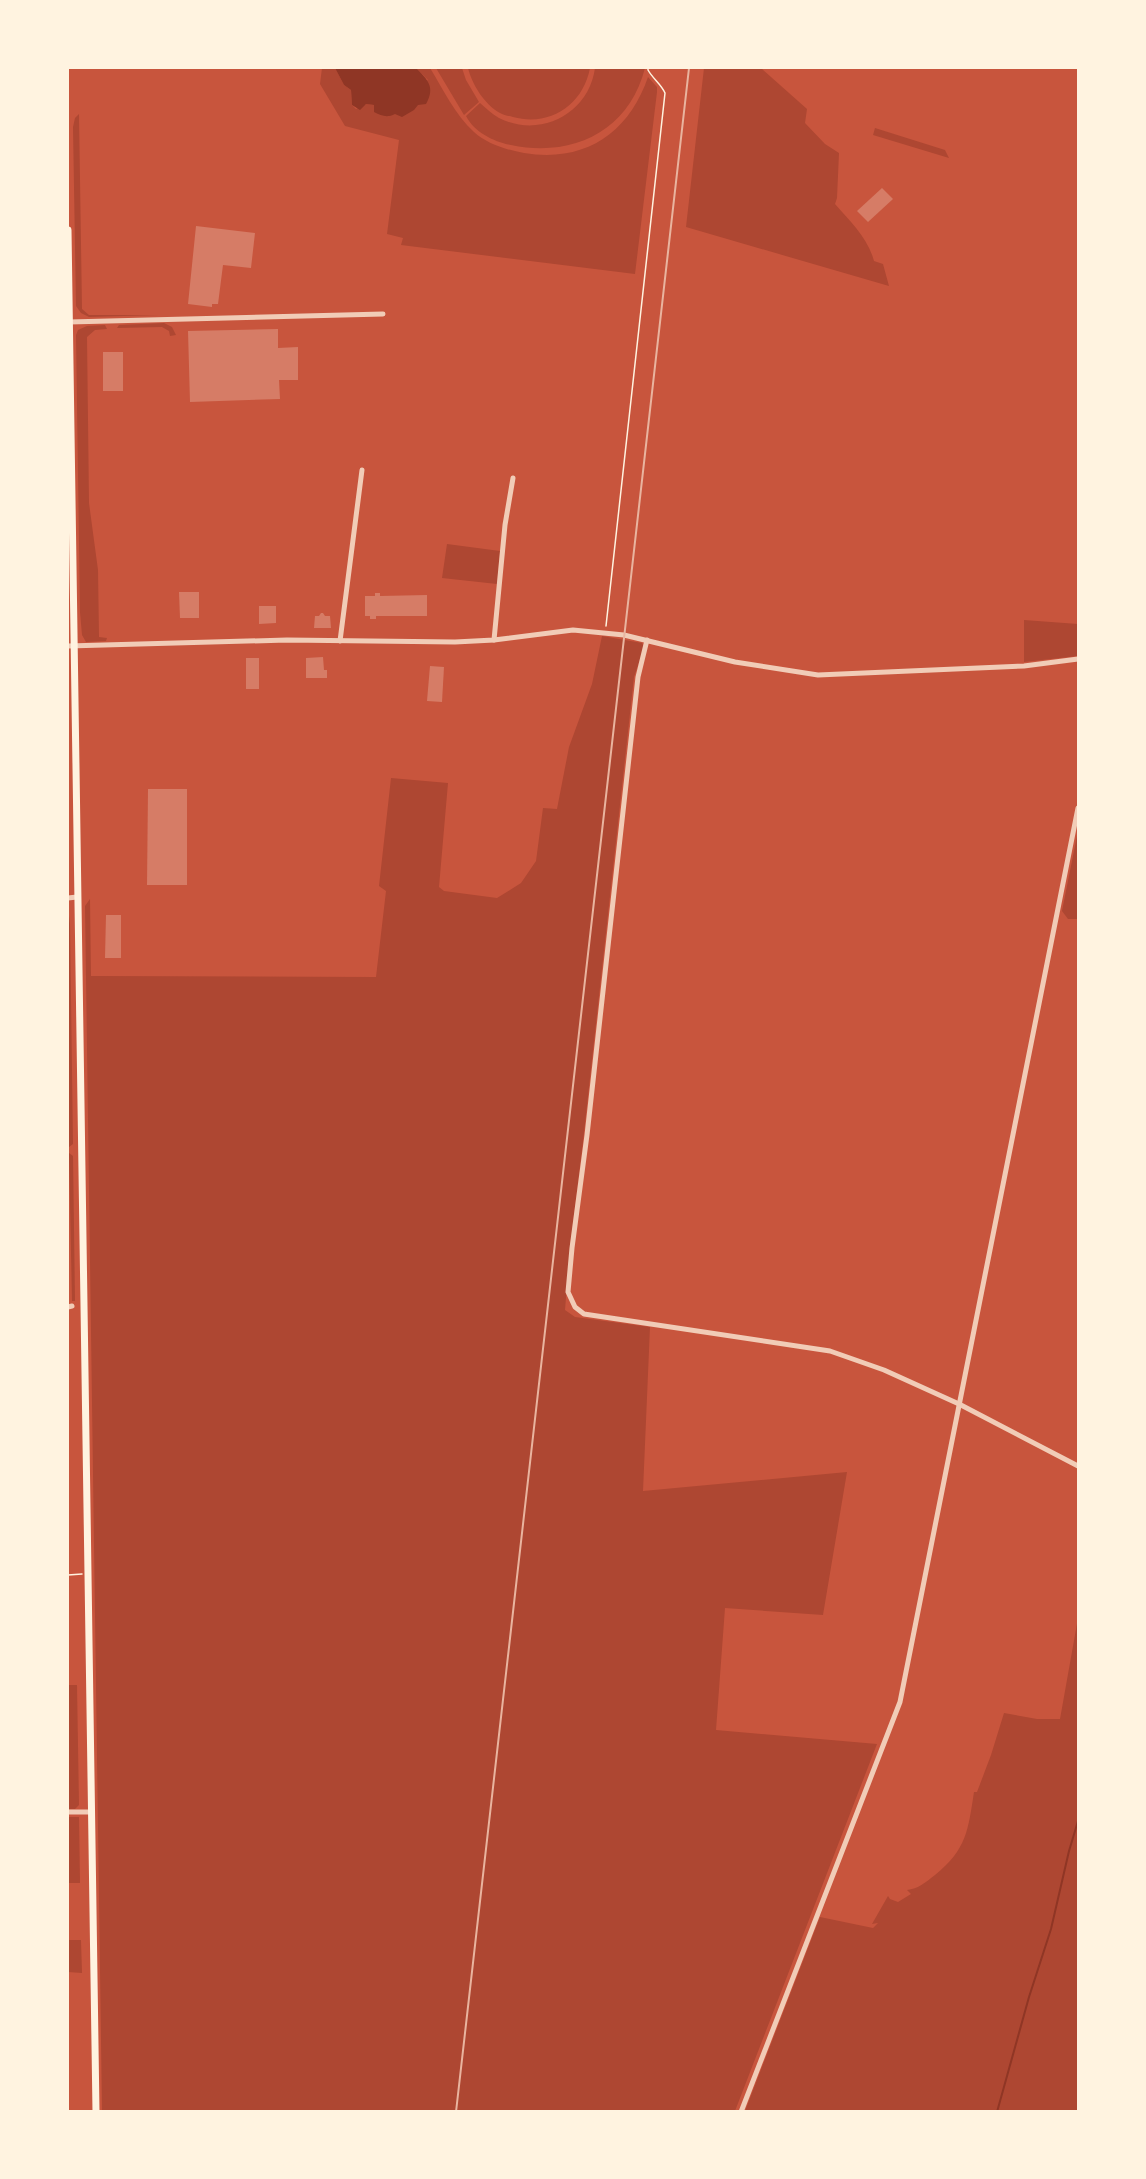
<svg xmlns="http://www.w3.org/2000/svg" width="1146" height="2179" font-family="'Fira Sans Condensed',sans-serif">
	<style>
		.green { fill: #ae4732 }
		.water { fill: #8f3625 }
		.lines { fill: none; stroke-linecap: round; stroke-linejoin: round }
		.stream { stroke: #8f3625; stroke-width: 2 }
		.building { fill: #d67c66 }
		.path { stroke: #fff3e0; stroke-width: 1.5 }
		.minor { stroke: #f1ccb7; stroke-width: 5 }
		.secondary { stroke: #fff3e0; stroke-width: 7 }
		.rail { stroke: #e9b49f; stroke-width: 2 }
	</style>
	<rect width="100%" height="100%" fill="#c8553d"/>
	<g class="green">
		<path d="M322,68H335L344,85L351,90L352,105L356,109L366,104L374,105L428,80L416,68H430C443,89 455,115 474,132C487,144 507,150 524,153C585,163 629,133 648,77L657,87V92L635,274L401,245L403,238L387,234L399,140L345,126L320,84Z"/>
		<path d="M436,68H462L466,80L479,102L464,115Z"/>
		<path d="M468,68H590C583,105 550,127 513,117C509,116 503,115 500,113C484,104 472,84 468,68Z"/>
		<path d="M595,68H645C629,131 573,158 511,145C494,142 474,132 466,116L480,103C486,108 492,114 499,118C541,139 589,113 595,68Z"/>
		<path d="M704,68H761L807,109L805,123L825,144L839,153L837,198L835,204C850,221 868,238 874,261L883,264L889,286L686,227Z"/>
		<path d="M79,114L82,309L89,315H159L89,317L81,313L76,306L73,127L75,118Z"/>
		<path d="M875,128L945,150L949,158L873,135Z"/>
		<path d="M164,323L172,327L176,335L170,336L169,331L162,327L117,328L119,325Z"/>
		<path d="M105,325L107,329L95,330L87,337L89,503L98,570L99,637L107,638L106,641L86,642L82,635L80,612L76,335L78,330L87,326Z"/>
		<path d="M447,544L500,551L497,584L442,578Z"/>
		<path d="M1024,620L1078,624V656L1024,662Z"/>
		<path d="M602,636L642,643L644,647L634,677L583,1142L570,1247L565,1310L575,1317L650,1327L643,1491L847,1472L823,1615L725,1608L716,1730L877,1744L735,2111H102L85,906L90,899L91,976L376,977L386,891L379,886L391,778L448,783L439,887L444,891L497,898L521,883L536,861L543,808L557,809L569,747L592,684Z"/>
		<path d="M1078,831V919H1068L1062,911Z"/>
		<path d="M68,907L70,924L73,1144L69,1147V1133H68Z"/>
		<path d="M69,1153L73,1156L75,1301H72Z"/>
		<path d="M1078,1618V2111H745L820,1917L873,1928L878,1923L872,1924L888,1896L890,1899L898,1902L911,1894L907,1890C918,1889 926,1882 935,1875C967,1849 968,1830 974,1792H977L991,1755L1004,1713L1037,1719H1060Z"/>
		<path d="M68,1685H77L79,1805L75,1809H68Z"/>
		<path d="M68,1817H79L80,1883H68Z"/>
		<path d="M68,1940H81L82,1973L68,1972Z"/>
	</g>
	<path class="water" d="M335,68H416C427,79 436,87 426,104L418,105L414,110L402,117L395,114C387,118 382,116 374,112V105L366,104L360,110L352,105L351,90L344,85Z"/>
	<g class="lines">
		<path class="stream" d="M997,2112L1029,1997L1051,1929L1069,1851L1078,1821"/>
	</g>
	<g class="building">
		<path d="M882,188L893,199L868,222L857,211Z"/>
		<path d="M196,226L255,233L251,268L223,265L218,304H212V307L188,304Z"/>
		<path d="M278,329V348L298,347V380H279L280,399L190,402L188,331Z"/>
		<rect x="103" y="352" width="20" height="39"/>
		<path d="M179,592H199V618H180Z"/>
		<path d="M375,593H380V596L427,595V616H376V619H370V616H365V596H375Z"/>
		<path d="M259,606H276V623L259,624Z"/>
		<path d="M321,613H323L325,616H330L331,628H314L315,616H319Z"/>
		<path d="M323,657L324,670H327V678H306V658Z"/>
		<rect x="246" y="658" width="13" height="31"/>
		<path d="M430,666L444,667L442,702L427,701Z"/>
		<path d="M148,789H187V885H147Z"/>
		<path d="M106,915H121V958H105Z"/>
	</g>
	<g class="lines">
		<g class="path">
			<path d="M606,626L665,93C661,84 653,79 648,70V68"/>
			<path d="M68,1575L82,1574"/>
		</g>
		<g class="minor">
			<path d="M69,322L383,314"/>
			<path d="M494,640L505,525L513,478"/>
			<path d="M647,640L638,677L587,1135L572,1248L568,1292L575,1307L584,1314L830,1351L884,1370L959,1404L1078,1466"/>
			<path d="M340,641L362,470"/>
			<path d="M68,646L287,640L455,642L494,640L573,630L624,635L735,662L818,675L1024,666L1078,659"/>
			<path d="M68,898L77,897"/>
			<path d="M68,1307L72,1306"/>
			<path d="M68,1812H91"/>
			<path d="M741,2112L900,1702L1078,808"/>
		</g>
		<path class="secondary" d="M68,230L96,2112"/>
		<path class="rail" d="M456,2112L689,68"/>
	</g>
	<rect width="1146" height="2179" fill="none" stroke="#fff3e0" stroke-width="138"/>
</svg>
